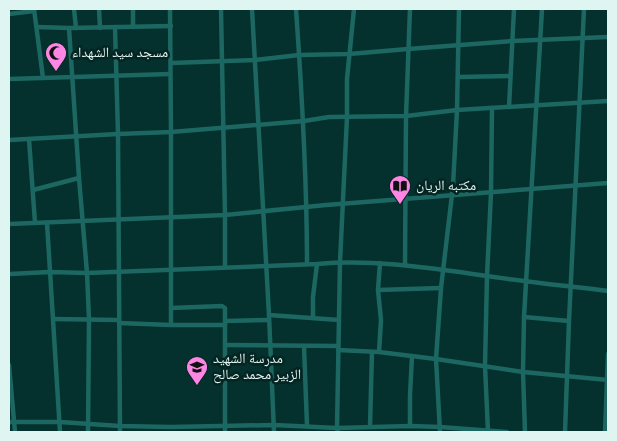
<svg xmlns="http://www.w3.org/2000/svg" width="617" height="441" font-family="Overpass,'Noto Naskh Arabic',sans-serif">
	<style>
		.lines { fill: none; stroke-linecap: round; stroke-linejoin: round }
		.minor { stroke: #1c6761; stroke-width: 4.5 }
		.labels { text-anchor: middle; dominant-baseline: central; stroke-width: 5; stroke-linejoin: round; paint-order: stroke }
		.poi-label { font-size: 14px; fill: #dff5f2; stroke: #052523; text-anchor: start }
	</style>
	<rect width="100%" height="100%" fill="#04302d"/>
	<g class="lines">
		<g class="minor">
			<path d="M34,9L43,78"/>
			<path d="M74,9L76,28"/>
			<path d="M99,9L100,28"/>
			<path d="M170,9L171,132V325"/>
			<path d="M221,9L225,215V267"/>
			<path d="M252,9L269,315L274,432"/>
			<path d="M296,9C302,94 307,178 307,264"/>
			<path d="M9,14L34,11"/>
			<path d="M37,27L69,28L171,26"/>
			<path d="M115,27L118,134L120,432"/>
			<path d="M133,27V9"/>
			<path d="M69,28L79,178L87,273L89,319L88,432"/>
			<path d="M171,63L255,60L299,55L349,54L408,49L512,41L608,37"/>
			<path d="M458,77L510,76"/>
			<path d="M9,79L170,74"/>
			<path d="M509,107L514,9"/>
			<path d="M29,139L35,223"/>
			<path d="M9,140L118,134L171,132L304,121L329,117L406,116L457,110L608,101"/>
			<path d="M33,190L79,178"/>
			<path d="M47,223L60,432"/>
			<path d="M9,224L225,215L326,205L608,183"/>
			<path d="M405,265L406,116L410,9"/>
			<path d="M9,274L50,272L87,273L317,264C374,259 430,268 487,276C527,282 568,286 608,291"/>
			<path d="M378,290L441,288"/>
			<path d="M171,308L222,306L225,308V432"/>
			<path d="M269,315L339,320"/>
			<path d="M524,317L569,321"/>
			<path d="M313,318V297L317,264"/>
			<path d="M53,319L119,320"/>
			<path d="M225,321L269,320"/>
			<path d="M119,323L171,325H225"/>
			<path d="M225,345L338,346"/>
			<path d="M304,346L307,426"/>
			<path d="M338,350L379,352L436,359L523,372L608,380"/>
			<path d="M379,352L381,320L378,290L380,263"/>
			<path d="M9,365L15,432"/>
			<path d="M9,422H60L120,426L171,427L274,425L337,428L410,426L440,427L507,432"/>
			<path d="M370,426L372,352"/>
			<path d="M410,426V395L412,356"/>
			<path d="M338,432L337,428L340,262L347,117V79L354,9"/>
			<path d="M440,432L436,359L441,288L453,186L457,110L459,9"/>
			<path d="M488,432L485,366L487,276L491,193L492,108"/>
			<path d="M525,432L523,372L524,317L542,9"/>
			<path d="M565,432L569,321L584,9"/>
			<path d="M605,432L608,354"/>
		</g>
	</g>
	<defs>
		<g id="mosque-pin" transform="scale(1.125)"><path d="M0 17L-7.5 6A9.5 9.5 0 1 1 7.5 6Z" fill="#fc86e3" stroke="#052523"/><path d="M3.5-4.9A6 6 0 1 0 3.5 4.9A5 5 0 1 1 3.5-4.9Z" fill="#111"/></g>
		<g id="library-pin" transform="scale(1.125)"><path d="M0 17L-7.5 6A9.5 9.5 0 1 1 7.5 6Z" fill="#fc86e3" stroke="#052523"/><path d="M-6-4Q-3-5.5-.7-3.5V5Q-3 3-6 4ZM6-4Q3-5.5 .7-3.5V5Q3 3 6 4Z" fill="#111"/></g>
		<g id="school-pin" transform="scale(1.125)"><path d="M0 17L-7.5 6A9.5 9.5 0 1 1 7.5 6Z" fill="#fc86e3" stroke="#052523"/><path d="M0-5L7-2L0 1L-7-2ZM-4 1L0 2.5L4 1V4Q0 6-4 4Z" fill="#111"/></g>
	</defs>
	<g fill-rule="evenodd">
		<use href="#mosque-pin" x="56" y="53"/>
		<use href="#library-pin" x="400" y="186"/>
		<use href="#school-pin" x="197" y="367"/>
	</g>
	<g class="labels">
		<g class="poi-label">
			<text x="72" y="53">مسجد سيد الشهداء</text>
			<text x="416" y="186">مكتبه الريان</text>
			<text x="213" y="359">مدرسة الشهيد<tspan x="213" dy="16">الزبير محمد صالح</tspan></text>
		</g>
	</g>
	<rect width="617" height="441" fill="none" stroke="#dff5f2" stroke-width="20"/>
</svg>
